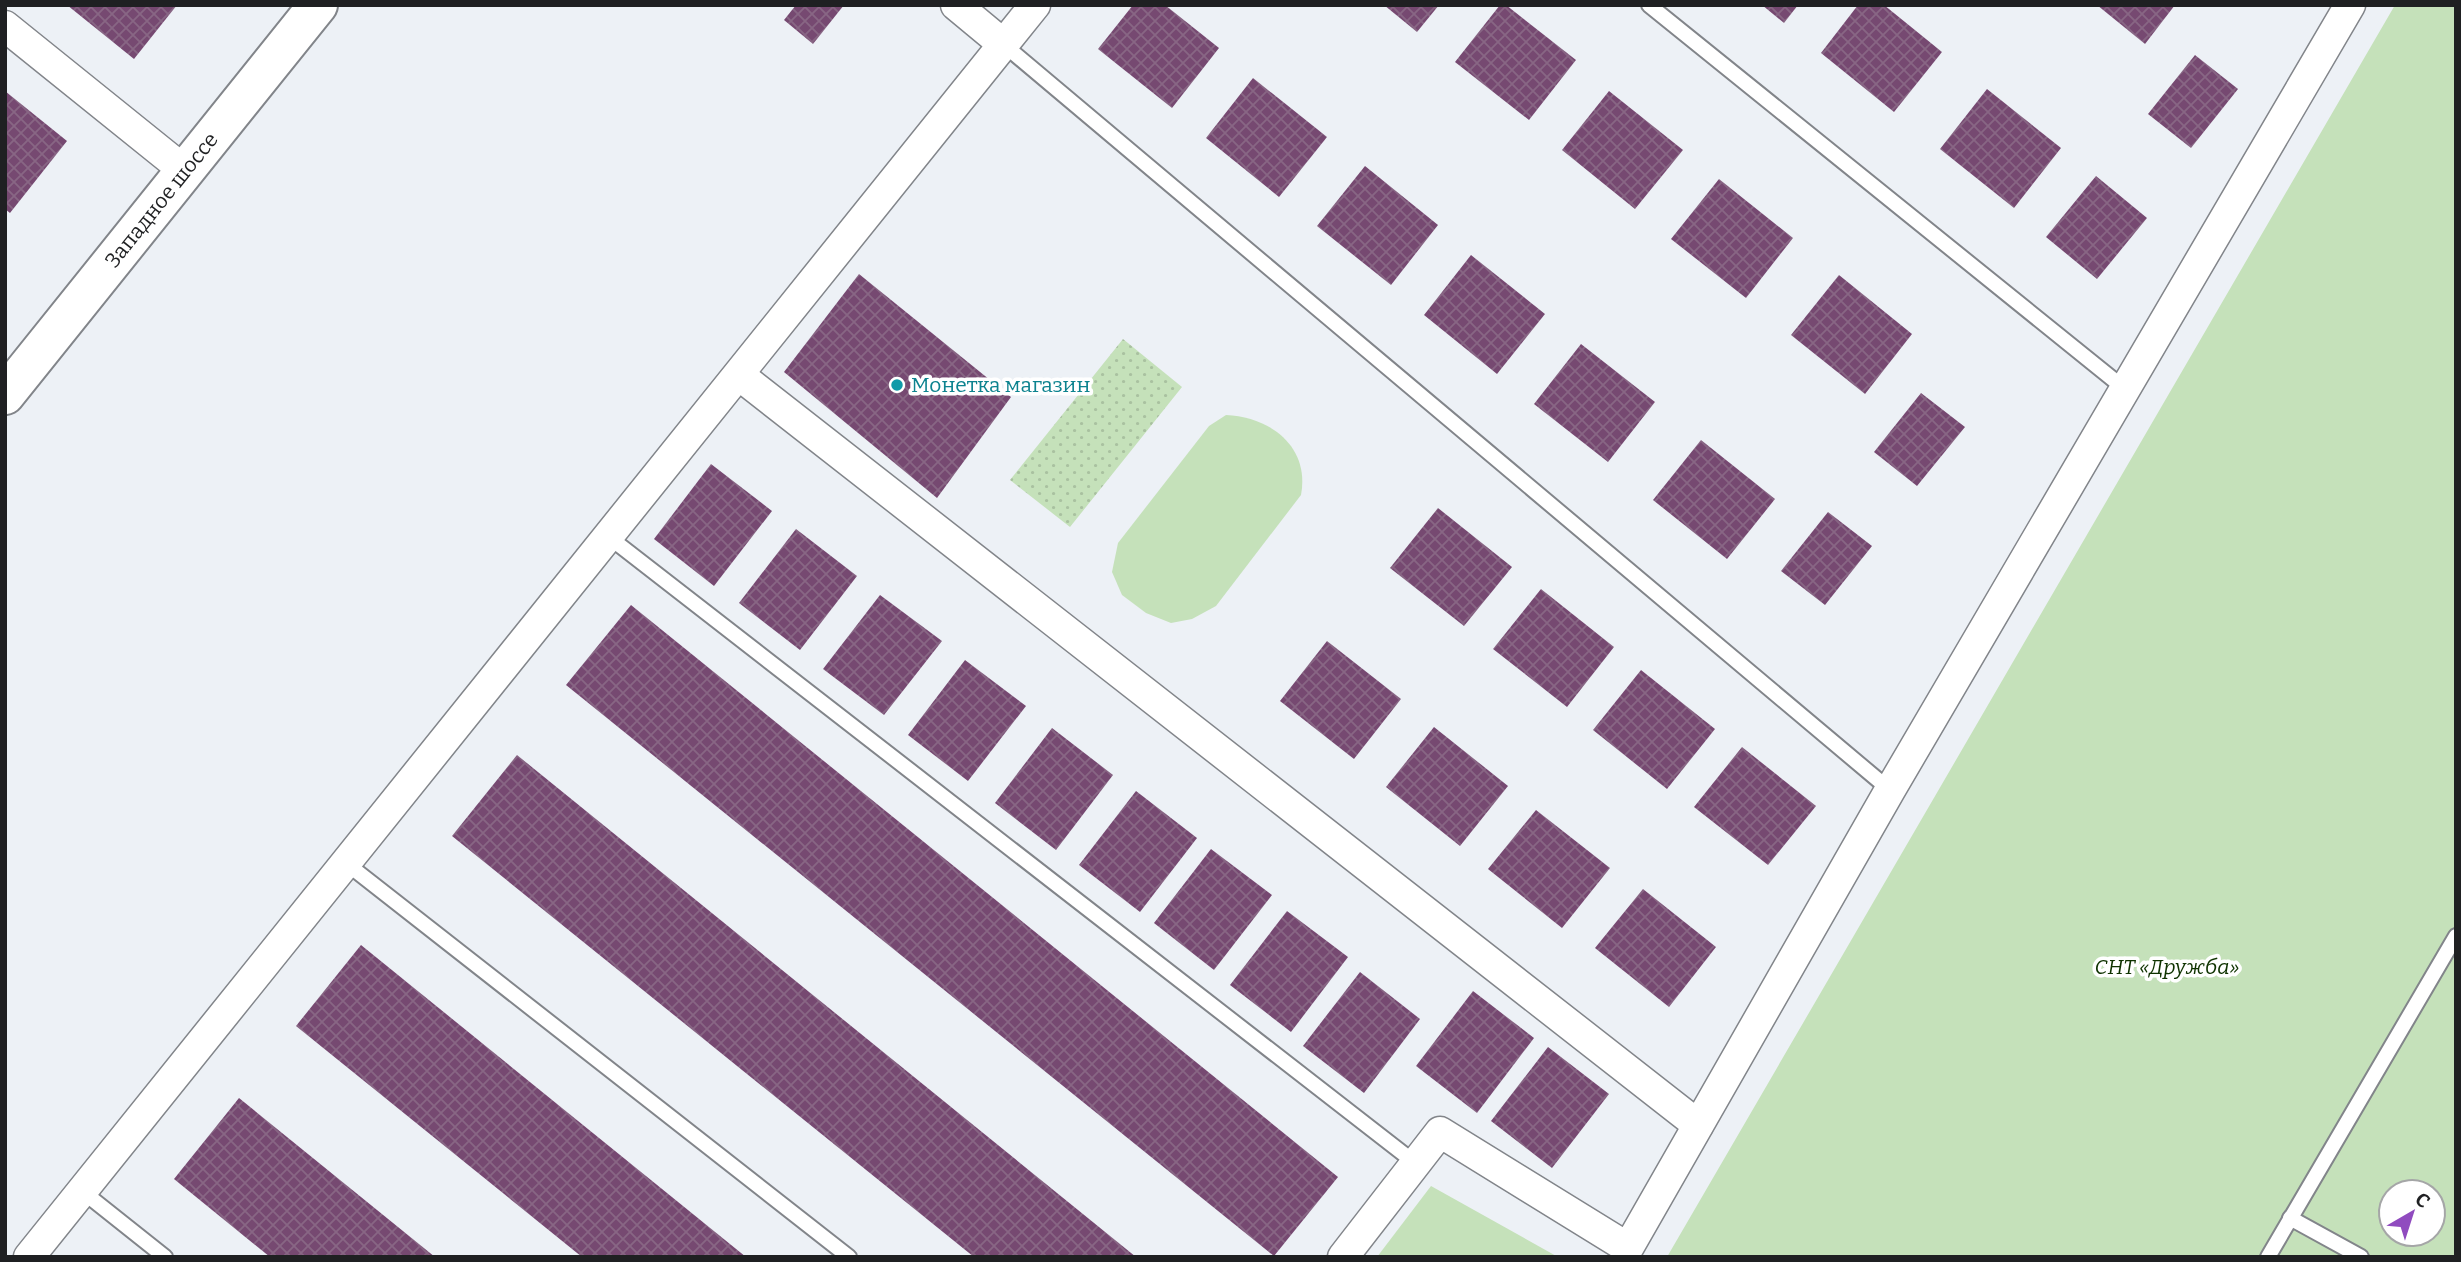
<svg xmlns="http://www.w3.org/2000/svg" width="2461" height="1262" font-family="Bitter,serif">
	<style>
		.grass { fill: url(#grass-dots) }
		.garden { fill: #c5e1ba; fill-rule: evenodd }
		.building { fill: url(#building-cross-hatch) }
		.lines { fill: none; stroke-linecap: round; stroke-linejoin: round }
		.lane-casing { stroke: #82858a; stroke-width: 18 }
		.street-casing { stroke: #82858a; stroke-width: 33 }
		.secondary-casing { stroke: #82858a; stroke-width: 42 }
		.lane { stroke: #fff; stroke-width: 14 }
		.street { stroke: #fff; stroke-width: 30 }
		.secondary { stroke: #fff; stroke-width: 38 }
		.culture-dot { fill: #0f9aa8; stroke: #fff; stroke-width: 2.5 }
		.labels { text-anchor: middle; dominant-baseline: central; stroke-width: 7; stroke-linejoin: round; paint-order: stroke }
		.street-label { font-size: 21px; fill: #1f2022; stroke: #fff }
		.culture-label { font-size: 21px; fill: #0d838f; stroke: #fff; text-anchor: start }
		.park-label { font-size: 21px; font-style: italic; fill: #0f3300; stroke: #fff }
	</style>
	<defs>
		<pattern id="grass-dots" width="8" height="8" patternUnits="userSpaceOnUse" patternTransform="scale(1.75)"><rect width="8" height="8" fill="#c5e1ba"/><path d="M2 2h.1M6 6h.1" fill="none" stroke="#a9c1a0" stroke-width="1.8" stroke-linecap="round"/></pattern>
		<pattern id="building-cross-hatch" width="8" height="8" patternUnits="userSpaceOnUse" patternTransform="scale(1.75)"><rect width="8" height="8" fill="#764971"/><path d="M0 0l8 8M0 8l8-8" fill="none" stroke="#886684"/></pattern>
	</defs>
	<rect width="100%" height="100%" fill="#edf1f6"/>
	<path class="grass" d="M1123,339L1182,387L1070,527L1010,480Z"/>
	<g class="garden">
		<path d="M2395,5H2456V1257H1667ZM2391,1192H2433V1234H2391Z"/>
		<path d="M1226,415C1271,417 1310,447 1301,495L1216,606L1192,619L1171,623L1146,613L1122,595L1112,572L1118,543L1209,426Z"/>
		<path d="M1431,1186L1558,1257H1377Z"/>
	</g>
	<g class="building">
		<path d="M67,5H177L134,59Z"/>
		<path d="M796,5H844L813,44L784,20Z"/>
		<path d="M1133,5H1165L1219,48L1172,108L1098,49Z"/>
		<path d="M1384,5H1439L1417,32Z"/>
		<path d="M1500,5H1506L1576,60L1529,120L1455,62Z"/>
		<path d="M1762,5H1798L1784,23Z"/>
		<path d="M1858,5H1884L1942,52L1894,112L1821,53Z"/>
		<path d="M2097,5H2175L2145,44Z"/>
		<path d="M2195,55L2238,89L2191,148L2148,114Z"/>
		<path d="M1253,78L1327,137L1279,197L1206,138Z"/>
		<path d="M1987,89L2061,148L2014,208L1940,149Z"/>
		<path d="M5,91L67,141L10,213L5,209Z"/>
		<path d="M1609,91L1683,150L1635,209L1562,150Z"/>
		<path d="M1365,166L1438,225L1391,285L1317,226Z"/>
		<path d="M2096,176L2147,218L2097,279L2046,237Z"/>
		<path d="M1719,179L1793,238L1746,298L1671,239Z"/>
		<path d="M1471,255L1545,314L1497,374L1424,315Z"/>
		<path d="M859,274L1011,397L937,498L784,372Z"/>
		<path d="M1839,275L1912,334L1865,394L1791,335Z"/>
		<path d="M1581,344L1655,402L1608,462L1534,404Z"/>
		<path d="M1921,393L1965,427L1917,486L1874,452Z"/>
		<path d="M1701,440L1775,499L1727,559L1653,500Z"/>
		<path d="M711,464L772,511L714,586L654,539Z"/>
		<path d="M1438,508L1512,567L1464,626L1390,568Z"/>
		<path d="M1828,512L1872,546L1825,605L1781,571Z"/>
		<path d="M796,529L857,576L800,650L739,603Z"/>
		<path d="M1541,589L1614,647L1567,707L1493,649Z"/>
		<path d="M880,595L942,641L884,715L823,669Z"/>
		<path d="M631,605L1338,1177L1274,1256L566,685Z"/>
		<path d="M1327,641L1401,699L1354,759L1280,701Z"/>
		<path d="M965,660L1026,706L968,781L908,735Z"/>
		<path d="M1641,670L1715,729L1667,789L1593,730Z"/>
		<path d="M1434,727L1508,786L1460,846L1386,787Z"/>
		<path d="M1052,728L1113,775L1056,850L995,803Z"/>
		<path d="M1742,747L1816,806L1768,865L1694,807Z"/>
		<path d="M517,755L1136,1257H974L452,836Z"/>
		<path d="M1136,791L1197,838L1140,912L1079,865Z"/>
		<path d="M1536,810L1610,868L1562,928L1488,869Z"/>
		<path d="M1211,849L1272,895L1214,970L1154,923Z"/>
		<path d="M1643,889L1716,947L1669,1007L1595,948Z"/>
		<path d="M1287,911L1348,957L1291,1032L1230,985Z"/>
		<path d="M361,945L746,1257H582L296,1026Z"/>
		<path d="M1360,972L1420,1019L1364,1093L1303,1046Z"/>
		<path d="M1473,991L1534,1038L1477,1113L1416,1066Z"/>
		<path d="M1548,1047L1609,1094L1552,1168L1491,1121Z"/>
		<path d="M239,1098L435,1257H270L174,1179Z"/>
	</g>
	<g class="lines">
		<g class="lane-casing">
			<g id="lane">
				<path d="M1649,5L2125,389"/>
				<path d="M1003,44L1890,790"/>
				<path d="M609,537L1414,1162"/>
				<path d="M346,863L849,1257"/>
				<path d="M82,1191L165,1257"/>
				<path d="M2290,1218L2361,1257"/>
				<path d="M2268,1257L2456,936"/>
			</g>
		</g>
		<g class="street-casing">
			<g id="street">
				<path d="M956,5L1003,44"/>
				<path d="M5,26L185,171"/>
				<path d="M739,375L1698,1125"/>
				<path d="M29,1257L1035,5"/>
				<path d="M1343,1257L1440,1132L1628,1248L1890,790L2350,5"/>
			</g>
		</g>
		<g class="secondary-casing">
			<g id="secondary">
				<path id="s1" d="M5,395L318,5"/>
			</g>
		</g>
		<use href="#lane" class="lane"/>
		<use href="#street" class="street"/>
		<use href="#secondary" class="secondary"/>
	</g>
	<circle class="culture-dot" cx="897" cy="385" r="7"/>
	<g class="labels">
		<g class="street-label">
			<text stroke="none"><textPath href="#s1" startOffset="250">Западное шоссе</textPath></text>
		</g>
		<g class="culture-label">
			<text x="911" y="385">Монетка магазин</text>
		</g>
		<g class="park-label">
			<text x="2167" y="967">СНТ «Дружба»</text>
		</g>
	</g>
	<rect width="2461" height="1262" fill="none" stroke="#1f2022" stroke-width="14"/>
	<g transform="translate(2412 1213) rotate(39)"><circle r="33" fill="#ffffff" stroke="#a5a6a7" stroke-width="2"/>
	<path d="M0-5L12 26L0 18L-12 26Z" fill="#904bbf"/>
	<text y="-10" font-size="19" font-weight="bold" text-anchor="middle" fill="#1f2022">С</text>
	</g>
</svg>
